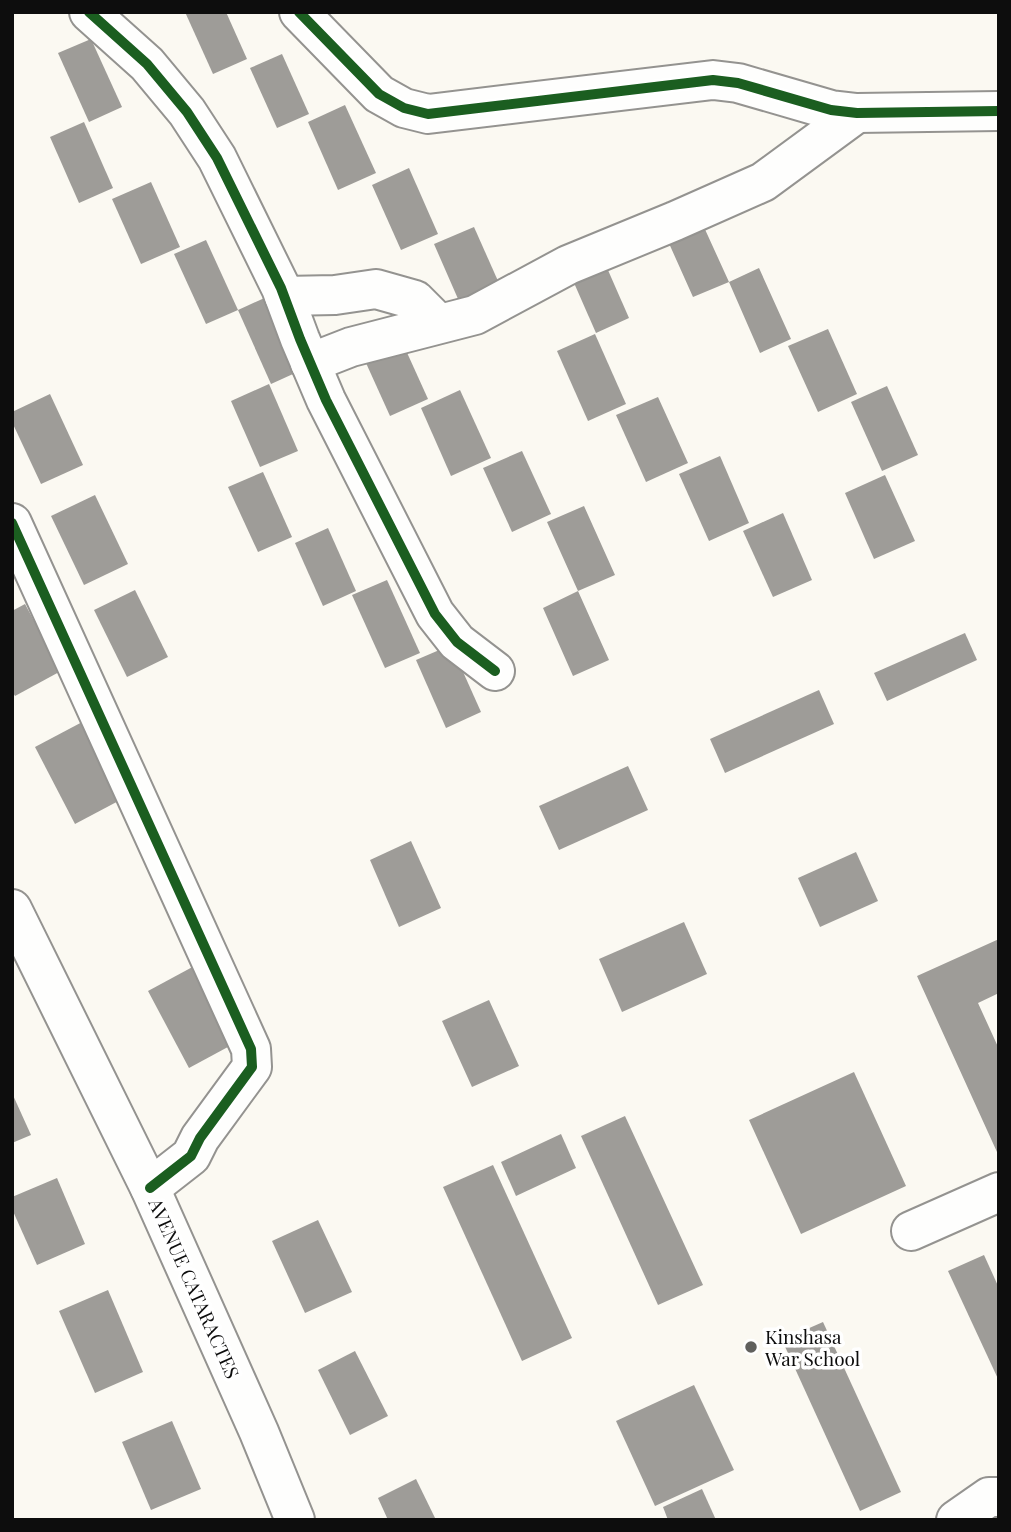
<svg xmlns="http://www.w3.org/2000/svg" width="1011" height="1532" font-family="'Playfair Display',serif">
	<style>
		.building { fill: #9e9c98 }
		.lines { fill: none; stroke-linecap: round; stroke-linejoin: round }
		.minor-casing { stroke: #949390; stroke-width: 42 }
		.minor { stroke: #fefefd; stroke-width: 38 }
		.cycleway-casing { stroke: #fff; stroke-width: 15 }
		.cycleway { stroke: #1b5e20; stroke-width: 10 }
		.poi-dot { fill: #60605d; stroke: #fff; stroke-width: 2.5 }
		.labels { text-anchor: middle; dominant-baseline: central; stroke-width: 7; stroke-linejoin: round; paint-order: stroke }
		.street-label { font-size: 19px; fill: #0d0d0d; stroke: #fff }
		.poi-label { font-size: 19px; fill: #0d0d0d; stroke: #fff; text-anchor: start }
	</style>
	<rect width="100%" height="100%" fill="#fbf9f2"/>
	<g class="building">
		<path d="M185,12H226L247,59L213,74Z"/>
		<path d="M91,39L122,107L89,122L58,53Z"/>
		<path d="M282,54L309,114L277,128L250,68Z"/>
		<path d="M345,105L376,173L338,190L308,122Z"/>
		<path d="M84,122L113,188L79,203L50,137Z"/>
		<path d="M409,168L438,234L401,250L372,185Z"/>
		<path d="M151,182L180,247L141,264L112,199Z"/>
		<path d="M698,214L729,282L759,268L791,339L760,353L729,282L693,297L663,230Z"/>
		<path d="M474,227L502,290L462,308L434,244Z"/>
		<path d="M206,240L238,310L206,324L174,254Z"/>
		<path d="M600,252L629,318L596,333L567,267Z"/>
		<path d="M271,295L304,369L271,384L238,310Z"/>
		<path d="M828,329L857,394L818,412L788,346Z"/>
		<path d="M595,334L626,404L588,421L557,351Z"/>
		<path d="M399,335L428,399L390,416L361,352Z"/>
		<path d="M269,384L298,451L260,467L231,401Z"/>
		<path d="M887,386L918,455L882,471L851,402Z"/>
		<path d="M460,390L491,458L451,476L421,408Z"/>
		<path d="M50,394L83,465L41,484L12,422V412Z"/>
		<path d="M658,397L688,463L646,482L616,415Z"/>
		<path d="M522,451L551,514L512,532L483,468Z"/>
		<path d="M720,456L749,523L709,541L679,474Z"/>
		<path d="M263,472L292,537L258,552L228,487Z"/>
		<path d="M885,475L915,541L874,559L845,493Z"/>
		<path d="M95,495L128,564L84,585L51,516Z"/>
		<path d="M584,506L615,575L578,591L609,660L573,676L543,608L578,591L547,522Z"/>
		<path d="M783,513L812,580L773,597L743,531Z"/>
		<path d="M328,528L356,591L323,606L295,543Z"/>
		<path d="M387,580L420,653L385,668L352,595Z"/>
		<path d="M135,590L168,657L127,677L94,610Z"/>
		<path d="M25,604L61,671L15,696L12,691V611Z"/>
		<path d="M965,633L977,660L887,701L874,673Z"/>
		<path d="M451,645L481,712L446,728L416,660Z"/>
		<path d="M819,690L834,724L725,773L710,739Z"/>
		<path d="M86,720L126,797L75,824L35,747Z"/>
		<path d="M628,766L648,810L559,850L539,806Z"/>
		<path d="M411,841L441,908L399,927L370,860Z"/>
		<path d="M856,852L878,901L820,927L798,878Z"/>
		<path d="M684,922L707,974L622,1012L599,959Z"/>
		<path d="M999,939V993L978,1003L999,1049V1151L997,1152L917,976Z"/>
		<path d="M198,964L239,1041L189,1068L148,991Z"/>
		<path d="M489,1000L519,1066L472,1087L442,1021Z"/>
		<path d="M854,1072L906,1186L801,1234L749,1120Z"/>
		<path d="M12,1093L31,1135L12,1143Z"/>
		<path d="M625,1116L703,1285L658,1305L581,1136Z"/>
		<path d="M561,1134L576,1168L516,1196L501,1162Z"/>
		<path d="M493,1165L572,1338L522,1361L443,1187Z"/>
		<path d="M57,1178L85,1244L37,1265L12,1209V1197Z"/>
		<path d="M318,1220L352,1292L305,1313L272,1241Z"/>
		<path d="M984,1255L999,1288V1381L948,1271Z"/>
		<path d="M108,1290L143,1372L95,1393L59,1311Z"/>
		<path d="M823,1322L901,1492L860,1511L782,1340Z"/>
		<path d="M355,1351L388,1416L350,1435L318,1370Z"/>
		<path d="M694,1385L734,1470L655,1506L616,1421Z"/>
		<path d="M172,1421L201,1489L151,1510L122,1442Z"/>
		<path d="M416,1479L436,1520H388L378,1498Z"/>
		<path d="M702,1489L716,1520H668L663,1507Z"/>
	</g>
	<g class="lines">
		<g class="minor-casing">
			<g id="minor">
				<path d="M89,12L147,64L187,112L217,158L281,288L300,339L326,400L435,614L457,642L495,671"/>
				<path d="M299,12L379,94L404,108L428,114L713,80L738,83L831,110L857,113L999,111"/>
				<path d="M284,296L335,295L376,289L415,300L438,323"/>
				<path d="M310,363L351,347L475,315L568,265L675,221L763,182L857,113"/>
				<path d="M12,523L251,1049L252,1067L200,1138L191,1156L150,1188"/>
				<path d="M12,909L150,1188L259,1432L295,1520"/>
				<path d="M911,1231L999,1192"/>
				<path d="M956,1520L989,1497H999"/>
			</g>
		</g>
		<use href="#minor" class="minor"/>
		<g class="cycleway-casing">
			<g id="cycleway">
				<path d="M89,12L147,64L187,112L217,158L281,288L300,339L326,400L435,614L457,642L495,671"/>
				<path d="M299,12L379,94L404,108L428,114L713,80L738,83L831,110L857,113L999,111"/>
				<path d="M12,523L251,1049L252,1067L200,1138L191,1156L150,1188"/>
			</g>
		</g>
		<use href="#cycleway" class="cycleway"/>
	</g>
	<circle class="poi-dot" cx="751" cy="1347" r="7"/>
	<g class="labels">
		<g class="street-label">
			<text transform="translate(195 1288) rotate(66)">AVENUE CATARACTES</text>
		</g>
		<g class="poi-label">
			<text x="765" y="1336">Kinshasa<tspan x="765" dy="22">War School</tspan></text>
		</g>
	</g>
	<rect width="1011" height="1532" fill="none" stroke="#0d0d0d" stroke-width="28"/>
</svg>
